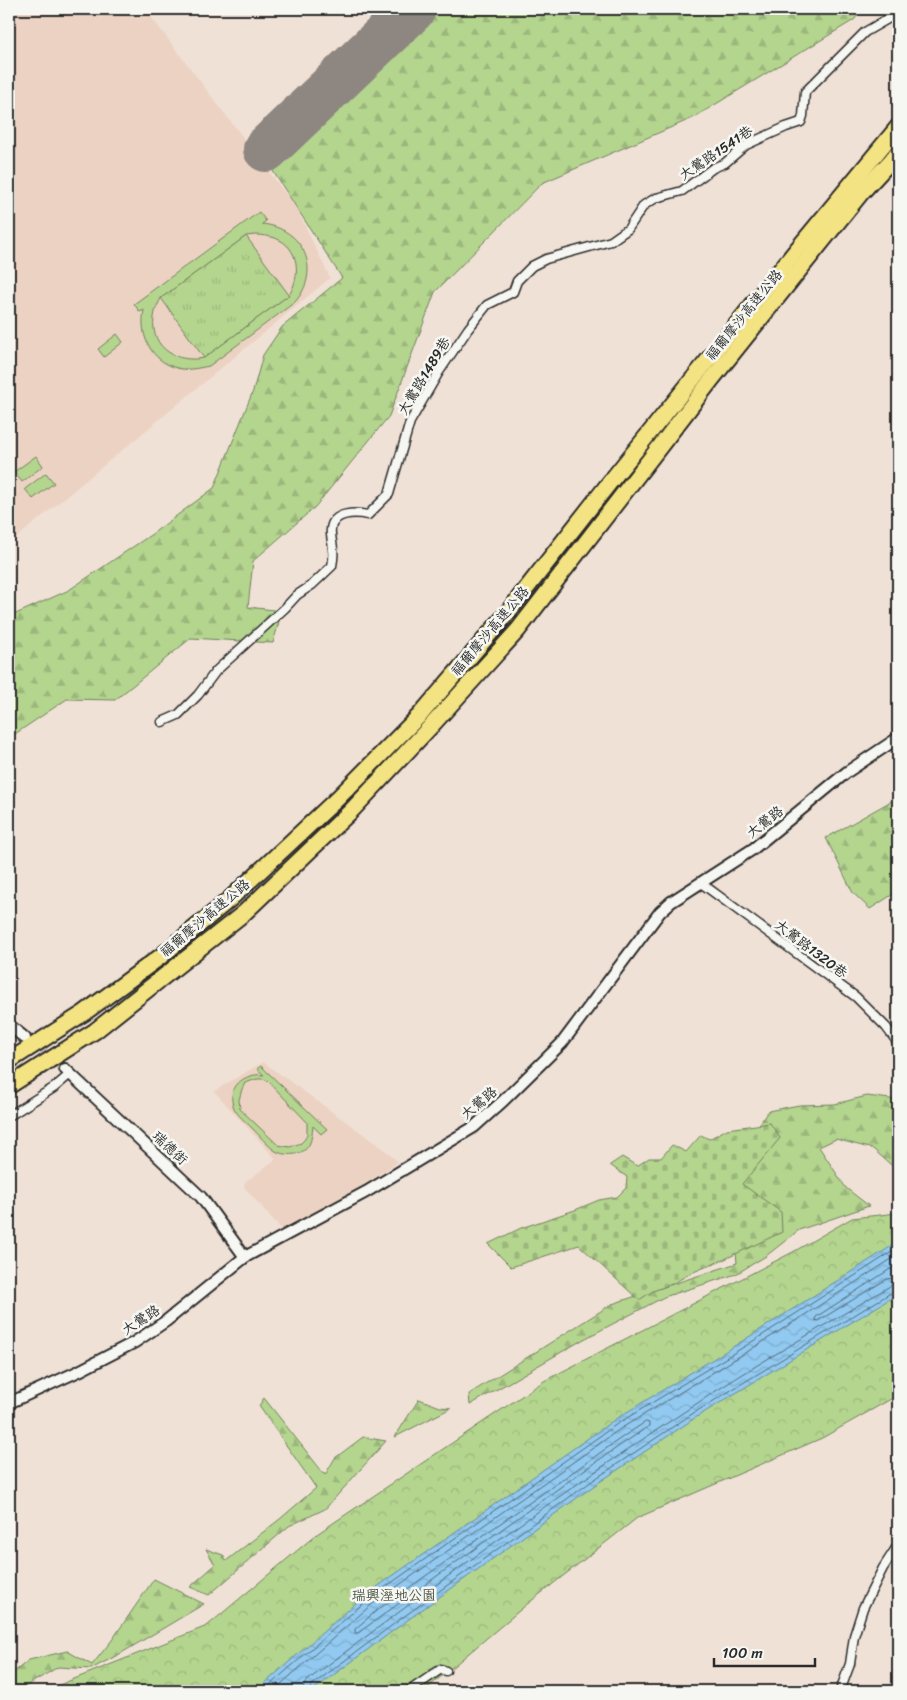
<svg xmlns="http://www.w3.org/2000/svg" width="907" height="1700" font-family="Sriracha,'LXGW WenKai TC',sans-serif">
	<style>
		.built { fill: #ecd2c2 }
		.grass { fill: url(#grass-tufts); stroke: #70805c }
		.forest { fill: url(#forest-firs); stroke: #70805c }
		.cemetery { fill: url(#cemetery-stones); stroke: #70805c }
		.park { fill: url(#park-crowns); stroke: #70805c }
		.pitch { fill: #b4d58e; stroke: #70805c; fill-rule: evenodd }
		.water { fill: url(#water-waves); stroke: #688aa1 }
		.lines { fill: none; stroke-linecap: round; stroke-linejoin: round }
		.shore { stroke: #546a7a; stroke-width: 1 }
		.runway { stroke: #8e8680; stroke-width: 46 }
		.tertiary-tunnel { stroke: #c9bdb4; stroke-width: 10; stroke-dasharray: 10 5; stroke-linecap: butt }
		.minor-casing { stroke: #2b2b2b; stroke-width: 11 }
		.tertiary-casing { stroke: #2b2b2b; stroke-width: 14 }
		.motorway-casing { stroke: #2b2b2b; stroke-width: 19 }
		.minor { stroke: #f6f6f2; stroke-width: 8 }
		.tertiary { stroke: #f6f6f2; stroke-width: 10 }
		.motorway { stroke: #f4e382; stroke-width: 15 }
		.labels { text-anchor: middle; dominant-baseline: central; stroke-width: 5; stroke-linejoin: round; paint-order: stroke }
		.street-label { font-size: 14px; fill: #2b2b2b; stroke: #f6f6f2 }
		.park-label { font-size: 14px; fill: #4d5644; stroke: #f6f6f2 }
	</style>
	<defs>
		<pattern id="grass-tufts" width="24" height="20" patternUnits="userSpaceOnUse" patternTransform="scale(1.25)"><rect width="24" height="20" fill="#b4d58e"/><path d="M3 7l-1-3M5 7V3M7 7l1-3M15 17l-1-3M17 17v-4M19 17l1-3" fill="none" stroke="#9bb77b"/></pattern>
		<pattern id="forest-firs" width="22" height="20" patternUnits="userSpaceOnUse" patternTransform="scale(1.25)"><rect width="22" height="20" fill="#b4d58e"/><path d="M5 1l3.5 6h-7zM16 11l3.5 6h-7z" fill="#9bb77b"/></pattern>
		<pattern id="cemetery-stones" width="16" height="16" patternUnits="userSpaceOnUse" patternTransform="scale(1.25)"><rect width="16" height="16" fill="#b4d58e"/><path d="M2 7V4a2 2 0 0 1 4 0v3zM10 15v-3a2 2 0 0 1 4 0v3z" fill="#9bb77b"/></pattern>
		<pattern id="park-crowns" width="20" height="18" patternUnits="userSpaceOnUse" patternTransform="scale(1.25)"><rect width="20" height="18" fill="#b4d58e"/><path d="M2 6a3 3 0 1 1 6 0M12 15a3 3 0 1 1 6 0" fill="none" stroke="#9bb77b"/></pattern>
		<pattern id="water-waves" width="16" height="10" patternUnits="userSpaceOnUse" patternTransform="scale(1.25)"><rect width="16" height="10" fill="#91c9f0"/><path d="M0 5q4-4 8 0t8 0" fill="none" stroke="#7dadce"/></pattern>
	</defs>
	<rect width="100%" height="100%" fill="#f0e1d6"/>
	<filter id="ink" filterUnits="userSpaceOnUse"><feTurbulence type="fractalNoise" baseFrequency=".02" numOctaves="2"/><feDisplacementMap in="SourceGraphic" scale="10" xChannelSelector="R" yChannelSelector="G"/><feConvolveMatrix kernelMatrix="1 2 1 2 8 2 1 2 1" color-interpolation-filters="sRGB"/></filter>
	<g filter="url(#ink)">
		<g class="built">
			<path d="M9,9H145L296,207L330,278L9,544Z"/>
			<path d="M263,1062L384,1149L398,1162L330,1207L282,1230L244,1187L245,1182L276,1159L214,1091Z"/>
		</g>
		<path class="grass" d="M246,236L289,295L204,358L161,298Z"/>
		<g class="forest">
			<path d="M441,9H863L854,20L693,118L542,183L435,292L389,416L315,507L253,561L248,607L282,611L273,643L191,638L115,700L67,699L9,738V617L69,590L152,534L214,488L253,391L263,355L282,327L342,278L269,165L408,40Z"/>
			<path d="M893,800L898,823V891L870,909L853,893L826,838Z"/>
			<path d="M867,1096L898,1100V1171L873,1149L836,1139L819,1147L846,1188L869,1206L799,1230L766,1256L736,1274L664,1297L584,1339L470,1405L469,1394L612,1304L737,1263L734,1231L715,1183L745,1146L768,1111L799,1105L835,1104Z"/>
			<path d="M264,1398L325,1475L335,1458L363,1437L386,1441L325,1509L289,1526L209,1595L190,1587L215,1565L206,1549L223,1555L226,1561L280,1519L316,1488L259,1406Z"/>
			<path d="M419,1399L440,1407L451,1408L395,1437Z"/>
			<path d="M154,1579L204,1604L118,1655L91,1669L58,1667L18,1691H9V1676L29,1660L67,1651L92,1665L112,1640Z"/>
		</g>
		<path class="cemetery" d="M770,1123L780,1138L742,1184L781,1212L782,1232L725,1259L691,1273L672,1284L653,1291L639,1300L579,1245L511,1267L488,1244L521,1228L575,1210L599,1200L617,1197L626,1188L627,1177L610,1165L622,1157L637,1166L649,1158H661L672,1145L686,1152L701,1135L709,1139L727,1129Z"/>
		<path class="park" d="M898,1213V1395L822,1438L637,1518L526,1605L424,1691H44L207,1626L317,1534L544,1381L793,1252L852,1218Z"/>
		<g class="pitch">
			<path d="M259,212L266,221L262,224C303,228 323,270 295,302L209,366C199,368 187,371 177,368C151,361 139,336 144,310L140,312L134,304ZM255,235C262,235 269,236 275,238C300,247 301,276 289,295L204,358C174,364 147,345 155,312C156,307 159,303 161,298L246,236Z"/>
			<path d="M117,334L123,342L104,357L98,349Z"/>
			<path d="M36,456L43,466L22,482L14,472Z"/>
			<path d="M46,473L54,483L33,499L25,489Z"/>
			<path d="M261,1066L327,1129L321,1134L313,1126C312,1132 312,1139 309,1145C303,1156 284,1157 274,1150C266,1144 259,1135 252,1128C246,1122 237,1115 234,1108C225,1088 245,1072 264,1075L257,1069ZM257,1079H263L268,1081L307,1122V1134L305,1139L301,1143L290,1147L278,1145L240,1109L239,1100L242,1089L245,1083Z"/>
		</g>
		<path class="water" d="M898,1242V1294L695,1418L595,1485L409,1619L312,1691H256L364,1596L614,1420L744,1340Z"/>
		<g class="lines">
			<g class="shore">
				<path d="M898,1264L816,1317L815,1320L818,1321L887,1279L898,1277"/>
				<path d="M646,1422L649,1423V1426L584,1470L358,1633H355V1629L376,1611L624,1436Z"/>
				<path d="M263,1691L367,1600L617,1424L747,1345L898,1248"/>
				<path d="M273,1691L371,1605L620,1429L750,1350L898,1255"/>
				<path d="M303,1691L304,1685L308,1680C432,1587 557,1495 687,1410C752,1366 823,1327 890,1286L898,1284"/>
				<path d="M309,1691L312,1685L406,1615L592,1481L692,1414L894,1291H898"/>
			</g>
			<path class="runway" d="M266,149L413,9"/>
			<path class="tertiary-tunnel" d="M30,1042L65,1069"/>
			<g class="minor-casing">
				<g id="minor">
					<path d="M162,722L178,715L198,695L216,671L285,608L297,595L312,585L332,566C333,561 334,555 333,550C333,543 330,536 331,529C333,512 355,512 368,515L389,494L410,422L439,372L468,329L487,305L513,292L517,281L532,266L546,259L611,241L628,229L644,205L656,198L682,191L713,168L725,163L746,145L786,127L801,122L803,116L805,92L865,32L898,13"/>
					<path d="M701,883L856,997L886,1027L898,1043"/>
					<path d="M9,1116L55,1087L70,1074"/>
					<path d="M409,1691L441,1669L446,1671"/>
					<path d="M840,1691L850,1664L854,1636L863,1608L883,1568L898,1545"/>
				</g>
			</g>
			<g class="tertiary-casing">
				<g id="tertiary">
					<path d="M9,1025L25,1038"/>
					<path d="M65,1069L201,1197L245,1257"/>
					<path d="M9,1403L79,1371L135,1342L166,1321L245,1257L366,1192L474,1127L503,1101L562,1043L660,912L671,902L753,849L847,772L898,738"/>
				</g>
			</g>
			<g class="motorway-casing">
				<g id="motorway">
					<path d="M9,1061L84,1013L160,957L230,899L337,799L420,715L504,617L610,482L795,252L898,127"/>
					<path d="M9,1086L95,1031L244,913L351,811L432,725L518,630L712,379L861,193L898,153"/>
				</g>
			</g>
			<use href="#minor" class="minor"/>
			<use href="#tertiary" class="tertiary"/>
			<use href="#motorway" class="motorway"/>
		</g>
	</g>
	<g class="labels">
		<g class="street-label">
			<text transform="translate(716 153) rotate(-34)">大鶯路1541巷</text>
			<text transform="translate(744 315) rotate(-51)">福爾摩沙高速公路</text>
			<text transform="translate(424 376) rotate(-59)">大鶯路1489巷</text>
			<text transform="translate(490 631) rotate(-50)">福爾摩沙高速公路</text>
			<text transform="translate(765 822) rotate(-38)">大鶯路</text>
			<text transform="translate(205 918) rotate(-40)">福爾摩沙高速公路</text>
			<text transform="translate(811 949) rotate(37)">大鶯路1320巷</text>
			<text transform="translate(479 1103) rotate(-40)">大鶯路</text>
			<text transform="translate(170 1148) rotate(43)">瑞德街</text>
			<text transform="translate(141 1320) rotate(-33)">大鶯路</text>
		</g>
		<g class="park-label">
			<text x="394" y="1595">瑞興溼地公園</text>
		</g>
	</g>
	<rect width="907" height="1700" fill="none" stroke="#f6f6f2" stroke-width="30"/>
	<rect x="15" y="15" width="877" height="1670" fill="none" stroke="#2b2b2b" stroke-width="2" filter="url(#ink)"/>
	<path d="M714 1658v8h101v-8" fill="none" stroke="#2b2b2b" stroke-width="2.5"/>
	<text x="722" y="1658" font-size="15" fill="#2b2b2b" stroke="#f6f6f2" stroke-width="4" paint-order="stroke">100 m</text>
</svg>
